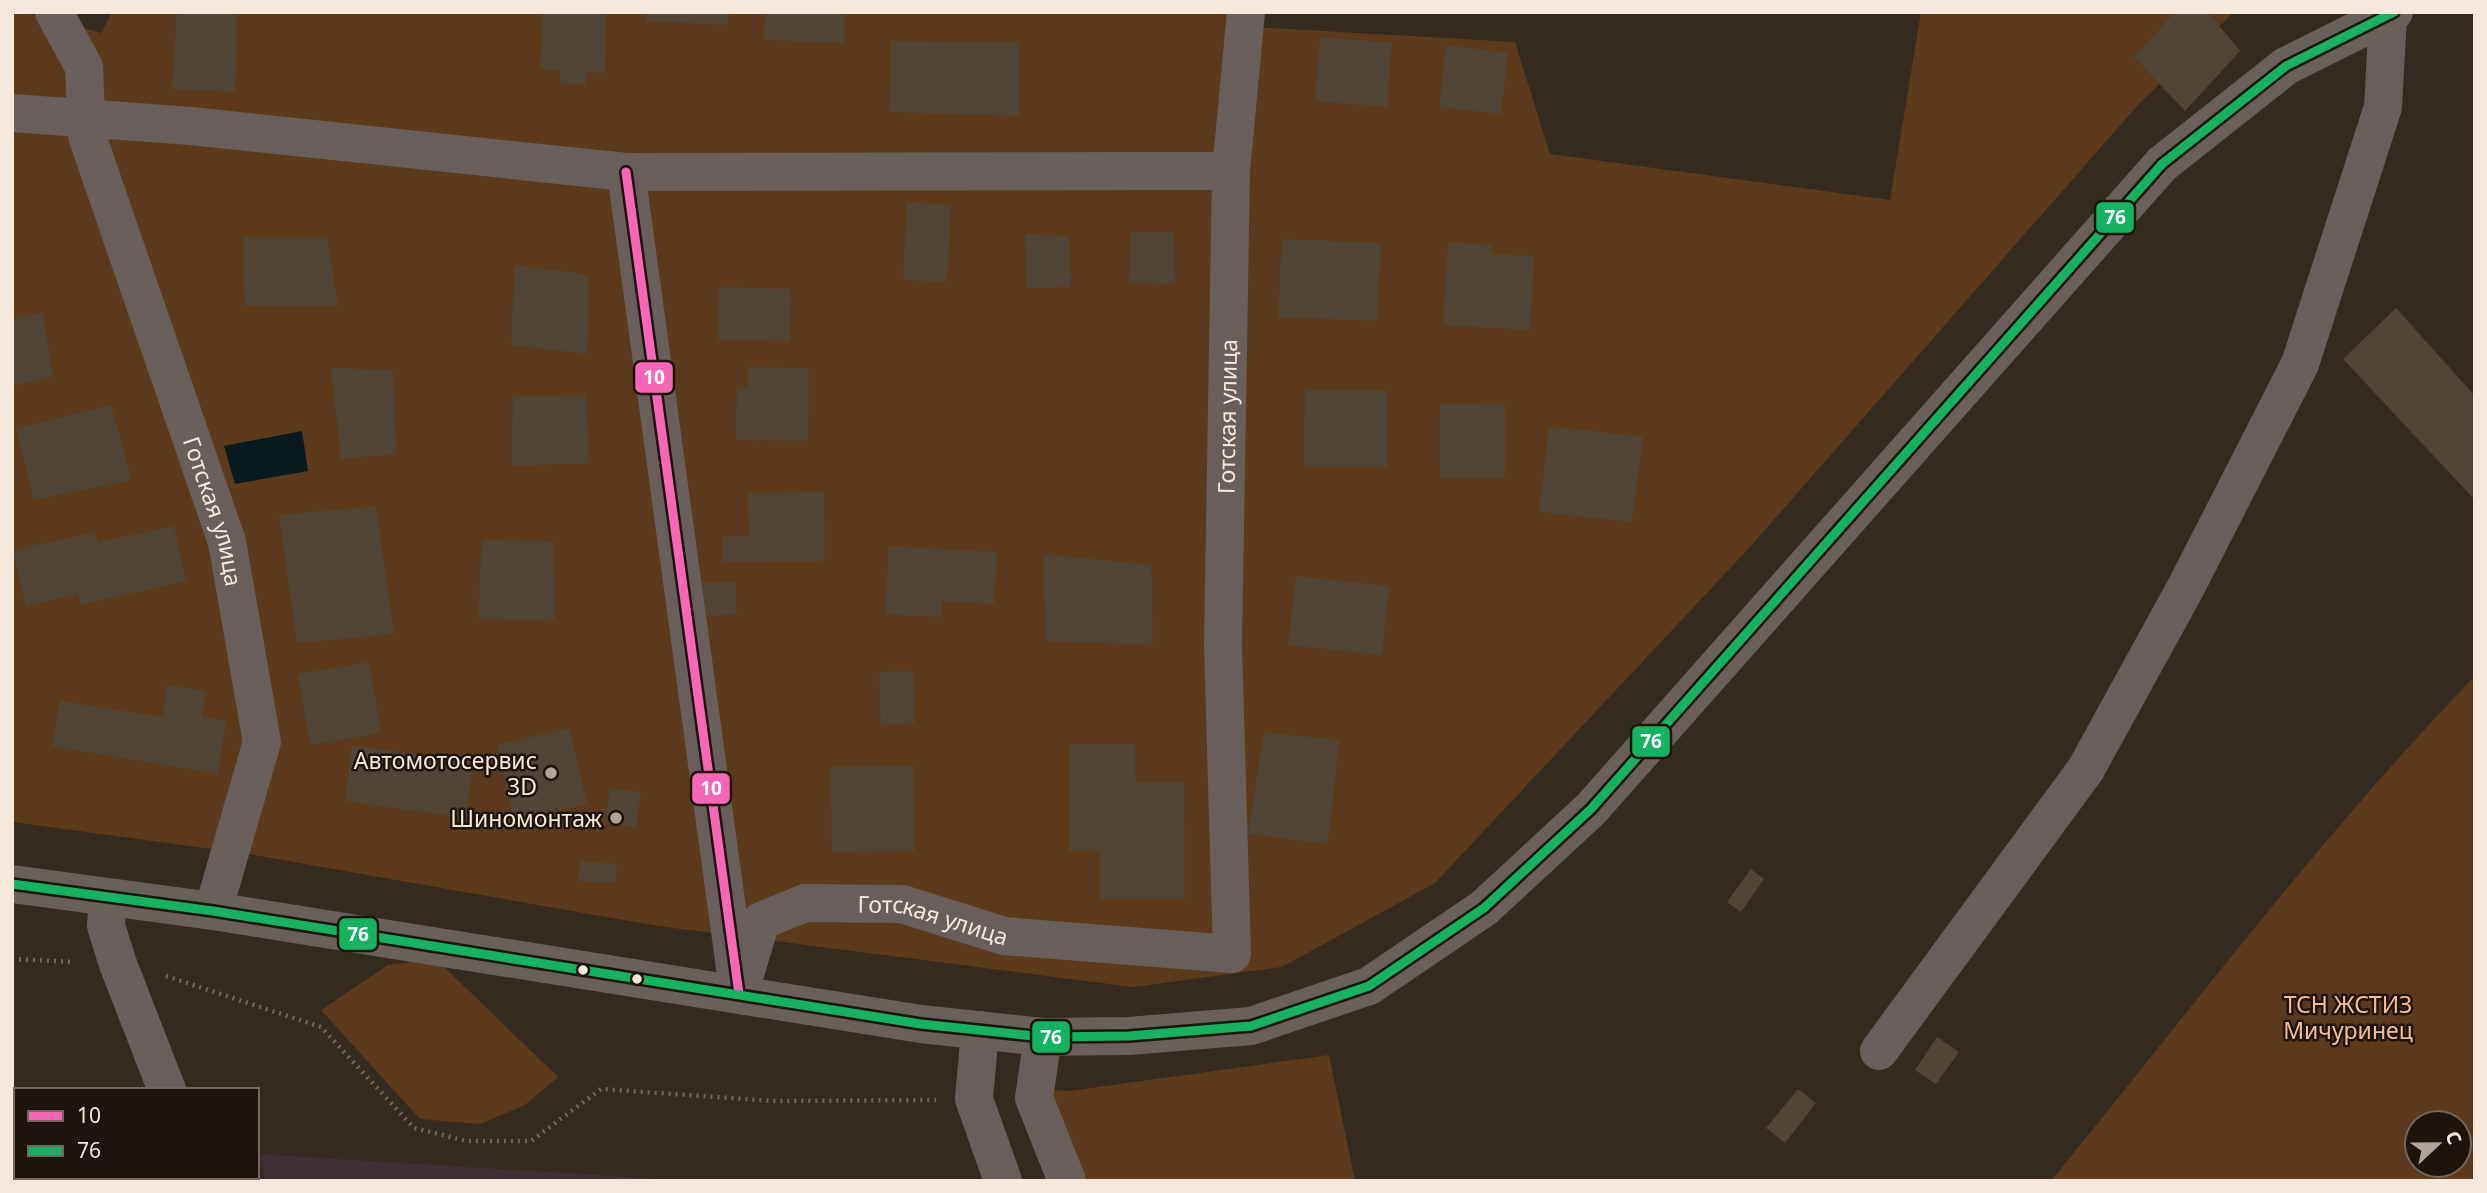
<svg xmlns="http://www.w3.org/2000/svg" width="2487" height="1193" font-family="'Noto Sans',sans-serif">
	<style>
		.medical { fill: #3f2e35 }
		.green { fill: #5c3b1c; fill-rule: evenodd }
		.water { fill: #081920 }
		.building { fill: #504536 }
		.lines { fill: none; stroke-linecap: round; stroke-linejoin: round }
		.path { stroke: #6f6662; stroke-width: 4.5; stroke-dasharray: 2 5; stroke-linecap: butt }
		.minor { stroke: #685e5c; stroke-width: 38 }
		.major { stroke: #6b5f5b; stroke-width: 38 }
		.bus-1-casing { stroke: #1d140c; stroke-width: 14 }
		.bus-2-casing { stroke: #1d140c; stroke-width: 14 }
		.bus-1 { stroke: #fa66b7; stroke-width: 9 }
		.bus-2 { stroke: #13b361; stroke-width: 9 }
		.poi-dot { fill: #b1a59a; stroke: #1d140c; stroke-width: 2.5 }
		.bus-dot { fill: #f4e7dc; stroke: #1d140c; stroke-width: 2.5 }
		.labels { text-anchor: middle; dominant-baseline: central; stroke-width: 5; stroke-linejoin: round; paint-order: stroke }
		.street-label { font-size: 23px; fill: #f4e7dc; stroke: #1d140c }
		.poi-label { font-size: 23px; fill: #f4e7dc; stroke: #1d140c; text-anchor: end }
		.park-label { font-size: 23px; fill: #f5be8e; stroke: #1d140c }
		.line-badge { stroke: #1d140c; stroke-width: 2.5 }
		.badge-label { font-size: 19px; text-anchor: middle; font-weight: bold; fill: #fff }
	</style>
	<rect width="100%" height="100%" fill="#352a1f"/>
	<path class="medical" d="M257,1154L692,1181H265Z"/>
	<g class="green">
		<path d="M12,12H23L101,33L112,12H1232L1233,26L1515,42L1550,154L1890,200L1921,12H2234L2137,106L1750,547L1435,883L1282,967L1133,987L658,926L242,853L12,822Z"/>
		<path d="M2475,676V1181H2051C2189,1012 2323,833 2475,676ZM2417,1123H2459V1165H2417Z"/>
		<path d="M436,959L558,1077L525,1105L480,1124L420,1119L321,1010L388,965Z"/>
		<path d="M1329,1055L1355,1181H1057L1018,1088L1069,1091Z"/>
	</g>
	<path class="water" d="M302,431L308,471L235,484L224,446Z"/>
	<g class="building">
		<path d="M177,12H237L235,92L172,89Z"/>
		<path d="M543,12H606L605,73L587,72L586,85L560,83L561,70L540,69Z"/>
		<path d="M646,12H729L728,25L646,21Z"/>
		<path d="M765,12H845L844,43L764,40Z"/>
		<path d="M2175,12H2208L2240,51L2185,111L2134,57Z"/>
		<path d="M1320,37L1392,43L1387,107L1315,101Z"/>
		<path d="M891,41L1019,42V116L889,112Z"/>
		<path d="M1446,45L1508,53L1501,114L1439,107Z"/>
		<path d="M907,202L951,205L947,282L903,280Z"/>
		<path d="M1130,232H1174L1175,284L1129,283Z"/>
		<path d="M1025,234L1070,236L1071,287L1026,288Z"/>
		<path d="M243,237H327L338,306H245Z"/>
		<path d="M1282,239L1381,243L1377,321L1278,317Z"/>
		<path d="M1448,242L1492,245L1491,254L1534,256L1530,330L1443,325Z"/>
		<path d="M515,265L589,275L587,354L511,345Z"/>
		<path d="M719,287L791,289L790,341L718,340Z"/>
		<path d="M2396,308L2475,396V500L2343,359Z"/>
		<path d="M43,312L53,377L12,386V318Z"/>
		<path d="M748,367L809,368L808,441L736,440L737,387H748Z"/>
		<path d="M331,368L393,370L396,454L341,459Z"/>
		<path d="M1305,389L1387,390V467H1304Z"/>
		<path d="M586,395L589,463L512,466L513,396Z"/>
		<path d="M1505,403V478H1440V404Z"/>
		<path d="M111,405L132,480L34,500L16,428Z"/>
		<path d="M1549,426L1643,437L1632,522L1539,512Z"/>
		<path d="M824,492L825,561L723,562L722,537L749,536L748,493Z"/>
		<path d="M376,506L394,634L297,643L279,515Z"/>
		<path d="M174,526L186,581L80,605L78,594L26,606L13,550L96,532L98,542Z"/>
		<path d="M482,540L553,541L555,621L478,619Z"/>
		<path d="M889,546L997,552L994,604L942,601L941,617L885,614Z"/>
		<path d="M1043,554L1151,565L1153,645L1046,641Z"/>
		<path d="M1296,576L1389,586L1382,655L1288,645Z"/>
		<path d="M735,581L737,614L691,617L689,584Z"/>
		<path d="M369,662L381,733L310,745L298,674Z"/>
		<path d="M913,671L915,723L881,725L879,672Z"/>
		<path d="M167,685L206,691L202,717L226,721L218,774L52,746L60,701L163,717Z"/>
		<path d="M569,728L587,804L514,821L497,745Z"/>
		<path d="M1264,732L1339,740L1328,844L1248,834Z"/>
		<path d="M1069,744H1135V782H1184L1185,899H1100V851H1069Z"/>
		<path d="M352,745L473,763L466,818L345,801Z"/>
		<path d="M913,765L915,851L832,852L830,767Z"/>
		<path d="M610,788L641,792L636,828L605,824Z"/>
		<path d="M580,861L617,864L616,883L578,881Z"/>
		<path d="M1751,869L1764,879L1741,912L1727,902Z"/>
		<path d="M1937,1037L1959,1052L1936,1084L1915,1070Z"/>
		<path d="M1798,1089L1816,1103L1785,1143L1766,1128Z"/>
	</g>
	<g class="lines">
		<g class="path">
			<path d="M12,959L74,962"/>
			<path d="M166,976L321,1027L414,1128L467,1141H531L601,1089L773,1101L936,1100"/>
		</g>
		<g class="minor">
			<path id="s1" d="M54,12L84,67L87,136L227,542L262,742L213,911"/>
			<path d="M12,113L191,126L626,172L1231,171"/>
			<path d="M626,172L737,982"/>
			<path d="M108,898L106,926L118,964L167,1090"/>
			<path id="s2" d="M739,994L761,921L805,903L902,904L1004,936L1232,954L1223,645L1231,171L1246,12"/>
			<path d="M980,1030L974,1099L1003,1181"/>
			<path d="M1043,1037L1034,1098L1067,1181"/>
			<path d="M1879,1051L2086,769L2186,587L2300,364L2383,107L2388,15"/>
			<path d="M202,1177L203,1181"/>
		</g>
		<path class="major" d="M12,884L213,911L921,1024L1043,1037L1129,1036L1251,1026L1369,986L1484,908L1591,809L2162,164L2286,66L2394,12"/>
		<g class="bus-1-casing">
			<path id="bus-1" d="M626,172L739,994"/>
		</g>
		<g class="bus-2-casing">
			<path id="bus-2" d="M12,884L213,911L921,1024L1043,1037L1129,1036L1251,1026L1369,986L1484,908L1591,809L2162,164L2286,66L2394,12"/>
		</g>
		<use href="#bus-1" class="bus-1"/>
		<use href="#bus-2" class="bus-2"/>
	</g>
	<g class="poi-dot">
		<circle cx="551" cy="773" r="7"/>
		<circle cx="616" cy="818" r="7"/>
	</g>
	<g class="bus-dot">
		<circle cx="583" cy="970" r="6"/>
		<circle cx="637" cy="979" r="6"/>
	</g>
	<g class="labels">
		<g class="street-label">
			<text stroke="none"><textPath href="#s2" startOffset="1094">Готская улица</textPath></text>
			<text stroke="none"><textPath href="#s1" startOffset="528">Готская улица</textPath></text>
			<text stroke="none"><textPath href="#s2" startOffset="254">Готская улица</textPath></text>
		</g>
		<g class="poi-label">
			<text x="537" y="760">Автомотосервис<tspan x="537" dy="26">3D</tspan></text>
			<text x="602" y="818">Шиномонтаж</text>
		</g>
		<g class="park-label">
			<text x="2348" y="1004">ТСН ЖСТИЗ<tspan x="2348" dy="26">Мичуринец</tspan></text>
		</g>
	</g>
	<g class="line-badge">
		<rect x="2095" y="201" width="40" height="33" rx="7" fill="#13b361"/>
		<rect x="634" y="361" width="40" height="33" rx="7" fill="#fa66b7"/>
		<rect x="1631" y="725" width="40" height="33" rx="7" fill="#13b361"/>
		<rect x="691" y="772" width="40" height="33" rx="7" fill="#fa66b7"/>
		<rect x="338" y="917" width="40" height="34" rx="7" fill="#13b361"/>
		<rect x="1031" y="1020" width="40" height="34" rx="7" fill="#13b361"/>
	</g>
	<g class="badge-label">
		<text x="2115" y="224">76</text>
		<text x="654" y="384">10</text>
		<text x="1651" y="748">76</text>
		<text x="711" y="795">10</text>
		<text x="358" y="941">76</text>
		<text x="1051" y="1044">76</text>
	</g>
	<rect width="2487" height="1193" fill="none" stroke="#f4e7dc" stroke-width="28"/>
	<rect x="14" y="1088" width="245" height="91" fill="#1d140c" stroke="#73685f" stroke-width="2"/>
	<rect x="28" y="1111" width="35" height="10" fill="#fa66b7" stroke="#73685f" stroke-width="2"/>
	<text x="77" y="1123" font-size="21" fill="#f4e7dc">10</text>
	<rect x="28" y="1146" width="35" height="10" fill="#13b361" stroke="#73685f" stroke-width="2"/>
	<text x="77" y="1158" font-size="21" fill="#f4e7dc">76</text>
	<g transform="translate(2438 1144) rotate(68)"><circle r="33" fill="#1d140c" stroke="#73685f" stroke-width="2"/>
	<path d="M0-5L12 26L0 18L-12 26Z" fill="#b1a59a"/>
	<text y="-10" font-size="19" font-weight="bold" text-anchor="middle" fill="#f4e7dc">С</text>
	</g>
</svg>
